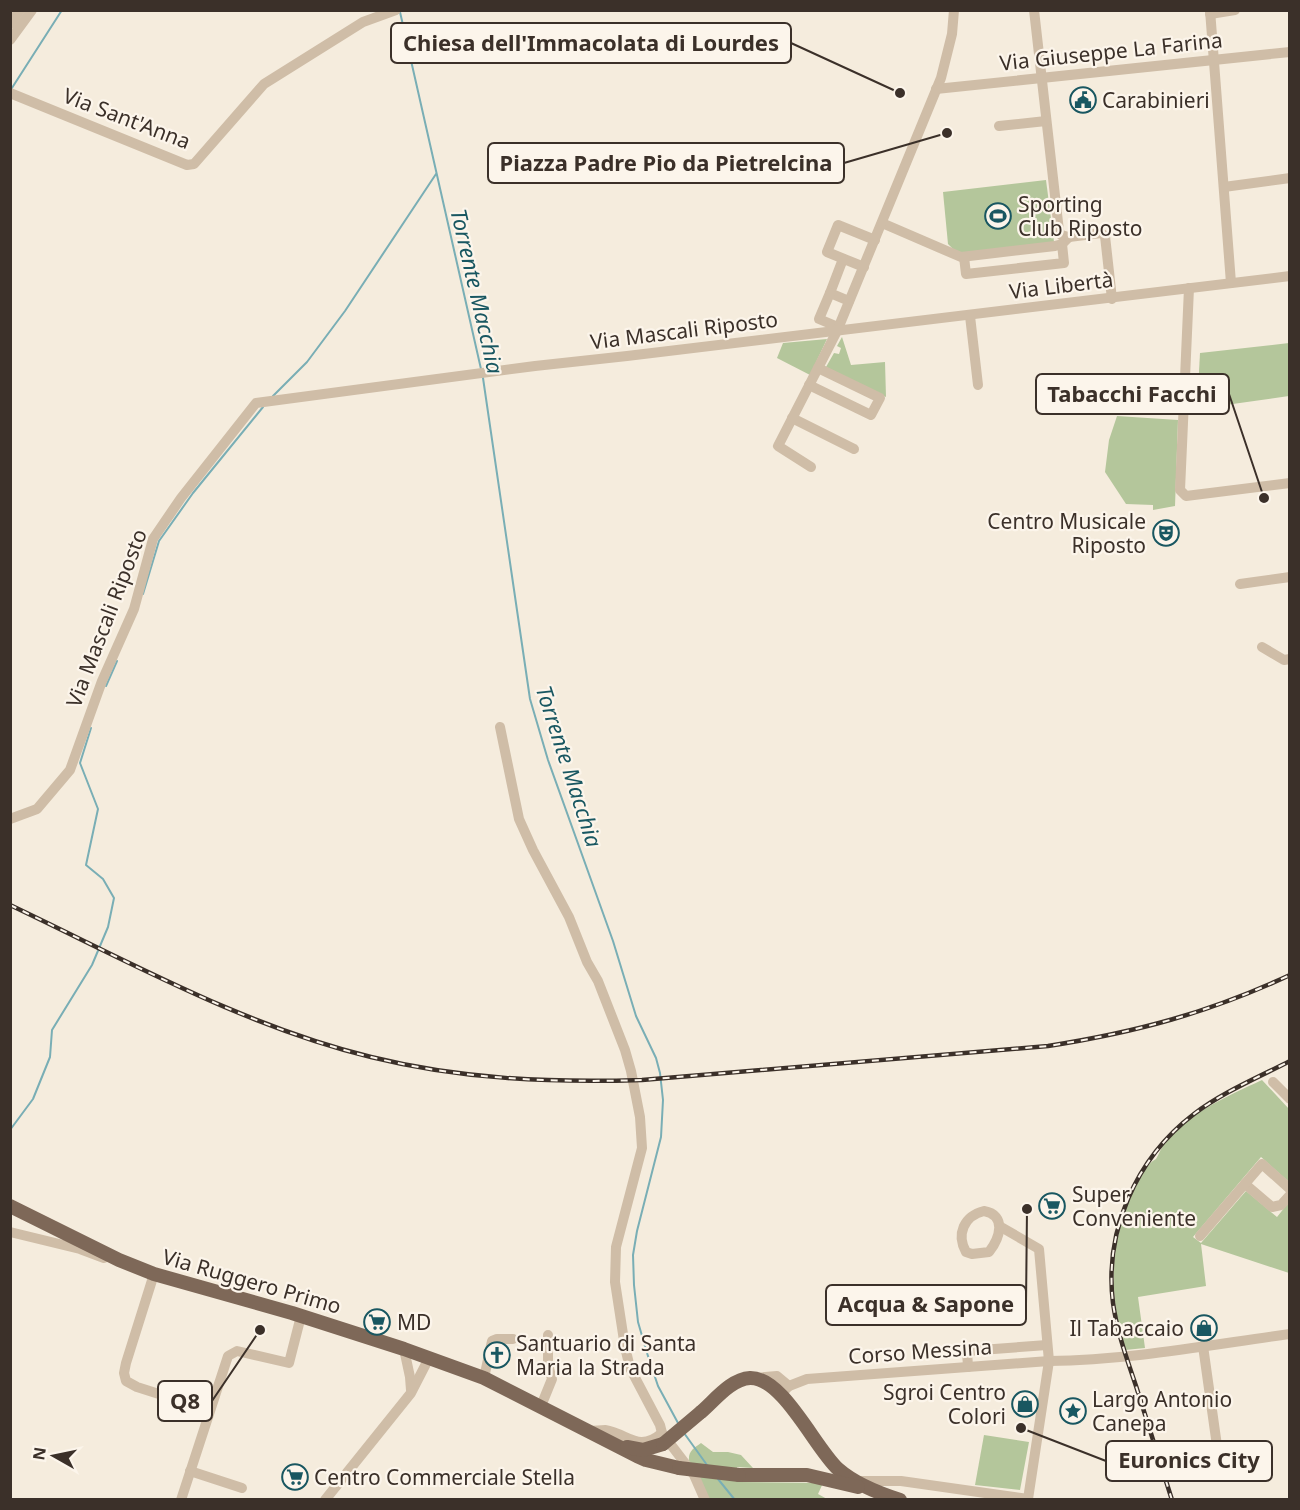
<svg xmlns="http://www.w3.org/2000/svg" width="1300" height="1510" font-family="'Noto Sans',sans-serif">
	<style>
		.green { fill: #b4c69b }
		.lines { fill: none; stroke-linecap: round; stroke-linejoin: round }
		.stream { stroke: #79aeb5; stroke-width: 2 }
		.minor { stroke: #cfbda7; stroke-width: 10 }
		.major { stroke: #7e6858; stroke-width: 14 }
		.rail-casing { stroke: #3b3029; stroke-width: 4.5 }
		.rail { stroke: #fcf5eb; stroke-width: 2; stroke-dasharray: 7; stroke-linecap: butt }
		.major-bridge { stroke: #7e6858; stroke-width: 14 }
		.labels { text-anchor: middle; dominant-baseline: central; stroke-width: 4.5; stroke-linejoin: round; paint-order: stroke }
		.street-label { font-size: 21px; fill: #3b3029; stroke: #fcf5eb }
		.poi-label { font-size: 21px; fill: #3b3029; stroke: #fcf5eb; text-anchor: start }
		.water-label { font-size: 22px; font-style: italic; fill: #195761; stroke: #fcf5eb }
		.leader { fill: none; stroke: #3b3029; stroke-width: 2 }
		.callout-dot { fill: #3b3029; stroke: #fcf5eb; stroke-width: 2 }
		.callout { fill: #fcf5eb; stroke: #3b3029; stroke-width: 2 }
		.callout-label { font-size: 22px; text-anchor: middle; font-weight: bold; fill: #3b3029 }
	</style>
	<rect width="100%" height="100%" fill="#f5ecdd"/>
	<g class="green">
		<path d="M1046,180L1054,242L961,253L955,251L948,244L943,192Z"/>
		<path d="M842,337L851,365L885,362L886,397L826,367L834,353L839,354L841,348L837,346Z"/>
		<path d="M827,339L810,375L777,358L783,343Z"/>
		<path d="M1289,343V396L1197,409L1200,353Z"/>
		<path d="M1117,416L1178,420L1175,506L1153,510V505L1126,504L1105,472L1109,440Z"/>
		<path d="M1262,1080L1289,1109V1182L1261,1157L1193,1237L1201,1243L1246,1191L1277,1217L1289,1202V1273L1201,1244L1206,1286L1138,1297L1145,1348L1125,1350C1108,1294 1109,1237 1137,1184C1142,1176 1147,1163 1156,1159C1159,1154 1160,1150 1163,1146C1187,1113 1226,1097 1262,1080Z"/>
		<path d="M984,1435L1029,1442L1020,1490L975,1485Z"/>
		<path d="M701,1443L713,1452H728L741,1455L753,1468L737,1467L740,1482L823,1483L818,1494L827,1499H707L689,1461C688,1451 694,1448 701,1443Z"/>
	</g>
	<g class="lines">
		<g class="stream">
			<path d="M400,12L481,369"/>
			<path d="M10,91L62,10"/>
			<path d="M483,378L530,699L548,760L613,941L636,1016L656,1058L660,1073L663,1100L661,1137L637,1231L633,1255L634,1285L638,1322L647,1353L658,1386L678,1423"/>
			<path d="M273,396L307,362L345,311L436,174"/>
			<path d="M143,594L159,541L193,493L263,407"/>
			<path d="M106,686L117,661"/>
			<path d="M10,1130L33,1099L50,1057L52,1030L92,965L108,927L114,898L103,879L86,865L98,809L80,763L91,728"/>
			<path d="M684,1433L707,1465"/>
			<path d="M718,1479L735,1500"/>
		</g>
		<g class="minor">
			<path d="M1034,10L1059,231L1061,235L1069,237L1101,233L1105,236L1112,299"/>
			<path d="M1210,10L1231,283"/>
			<path d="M1210,14L1235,10"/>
			<path d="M10,24L20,10"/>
			<path d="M10,40L32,10"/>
			<path d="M936,89L1290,52"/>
			<path d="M10,93L187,165L194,164L264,84L363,22L396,10"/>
			<path d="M999,126L1046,121"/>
			<path d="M1224,187L1290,178"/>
			<path d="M882,223L961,257L1055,246L1062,244L1069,237"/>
			<path d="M964,257L966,274L1064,263L1062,244"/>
			<path d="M843,259L830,293L849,301"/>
			<path d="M864,267L827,252L838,225L875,240"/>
			<path d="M1189,288L1180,490L1186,496L1290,483"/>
			<path d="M830,293L819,319L838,327"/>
			<path d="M970,316L978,385"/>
			<path d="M809,385L871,415L880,398L818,368"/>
			<path d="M792,418L854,449"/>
			<path d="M811,467L778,446L837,331L941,78L952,34L954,10"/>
			<path d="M1240,584L1290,577"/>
			<path d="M1262,647L1284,660L1290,659"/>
			<path d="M500,727L519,819L533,850L569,917L587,962L598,981L625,1050L631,1071L640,1117L642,1148L616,1247L615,1282L625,1347L630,1368L660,1425L662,1433L694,1475L705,1500"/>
			<path d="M10,819L37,809L70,770L102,681L134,609L153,539L181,498L256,403L535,366L627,356L1290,276"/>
			<path d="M1273,1082L1290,1099"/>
			<path d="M1245,1184L1272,1207L1281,1205L1290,1195"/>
			<path d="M984,1211C1007,1215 1000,1238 989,1252L972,1254L966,1252C956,1234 964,1216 984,1211Z"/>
			<path d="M10,1232L80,1249L104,1258"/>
			<path d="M1200,1236L1262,1164L1290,1189"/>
			<path d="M154,1274L126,1363L124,1373L126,1381L137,1387L209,1410"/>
			<path d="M1203,1346L1219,1460"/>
			<path d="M404,1349L410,1377L411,1390"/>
			<path d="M968,1367L967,1351L1047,1345"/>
			<path d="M484,1378L492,1341L497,1339H513"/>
			<path d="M755,1378L777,1376L789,1386"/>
			<path d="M780,1395L789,1386L807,1379L1049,1361C1130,1360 1209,1345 1290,1334"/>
			<path d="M541,1406L552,1379L548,1365V1335"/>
			<path d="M590,1431C595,1431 600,1430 605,1430C629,1434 638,1453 662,1433"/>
			<path d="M190,1471L242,1488"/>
			<path d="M856,1481H901L1028,1499L1049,1361L1039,1249L1001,1227"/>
			<path d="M181,1500L228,1356L237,1351L289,1363L301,1316"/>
			<path d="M325,1500L411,1393L429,1358"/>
		</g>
		<g class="major">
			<path d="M10,1206L119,1260L154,1274L292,1313L404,1349L484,1378L637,1456L646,1460L679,1468"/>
			<path d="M701,1412C715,1400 731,1379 750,1378C783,1377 815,1448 838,1469C855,1484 878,1493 900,1500"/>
			<path d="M627,1447L643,1450L663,1444"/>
			<path d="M739,1475H807L858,1487"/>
		</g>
		<g class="rail-casing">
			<g id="rail">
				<path d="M10,905C128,961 244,1026 371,1057C460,1079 550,1083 642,1080L1048,1046C1137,1032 1208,1013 1290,975"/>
				<path d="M1172,1500C1160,1462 1148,1424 1136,1386C1127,1359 1117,1332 1113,1303C1104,1231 1136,1158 1194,1114C1223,1092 1257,1078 1290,1061"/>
			</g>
		</g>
		<use href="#rail" class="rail"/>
		<g class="major-bridge">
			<path d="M663,1444L701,1412"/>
			<path d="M679,1468L739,1475"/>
		</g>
	</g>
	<defs>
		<g id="civic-ring" transform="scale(1.35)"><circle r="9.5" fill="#fcf5eb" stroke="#195761" stroke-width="1.5"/><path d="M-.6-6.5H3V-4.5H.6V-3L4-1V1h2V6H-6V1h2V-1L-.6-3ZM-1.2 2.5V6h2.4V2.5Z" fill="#195761"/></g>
		<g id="stadium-ring" transform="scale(1.35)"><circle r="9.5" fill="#fcf5eb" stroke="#195761" stroke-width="1.5"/><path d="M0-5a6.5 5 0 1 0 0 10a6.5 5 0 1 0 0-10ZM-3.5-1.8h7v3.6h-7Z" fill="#195761"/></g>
		<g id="theatre-ring" transform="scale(1.35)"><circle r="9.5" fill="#fcf5eb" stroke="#195761" stroke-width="1.5"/><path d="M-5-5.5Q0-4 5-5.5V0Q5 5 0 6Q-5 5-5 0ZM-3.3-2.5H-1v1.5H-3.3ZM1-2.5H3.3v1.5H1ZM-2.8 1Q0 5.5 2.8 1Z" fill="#195761"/></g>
		<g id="supermarket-ring" transform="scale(1.35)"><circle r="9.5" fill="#fcf5eb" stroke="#195761" stroke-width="1.5"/><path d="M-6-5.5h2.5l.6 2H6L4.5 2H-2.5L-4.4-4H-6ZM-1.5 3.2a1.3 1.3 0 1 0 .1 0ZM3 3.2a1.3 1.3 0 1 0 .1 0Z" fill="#195761"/></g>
		<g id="shop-ring" transform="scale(1.35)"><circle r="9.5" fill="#fcf5eb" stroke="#195761" stroke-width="1.5"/><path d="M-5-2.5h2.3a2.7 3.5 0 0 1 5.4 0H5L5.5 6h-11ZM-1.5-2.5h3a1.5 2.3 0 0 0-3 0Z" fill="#195761"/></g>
		<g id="church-ring" transform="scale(1.35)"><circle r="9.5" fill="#fcf5eb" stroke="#195761" stroke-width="1.5"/><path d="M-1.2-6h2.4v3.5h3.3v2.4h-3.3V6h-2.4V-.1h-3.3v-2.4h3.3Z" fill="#195761"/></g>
		<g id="sight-ring" transform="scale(1.35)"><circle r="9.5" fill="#fcf5eb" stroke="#195761" stroke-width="1.5"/><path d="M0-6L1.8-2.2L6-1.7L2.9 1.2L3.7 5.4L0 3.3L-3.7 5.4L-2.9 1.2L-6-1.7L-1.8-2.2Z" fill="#195761"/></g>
	</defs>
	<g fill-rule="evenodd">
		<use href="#civic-ring" x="1083" y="100"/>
		<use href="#stadium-ring" x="998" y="216"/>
		<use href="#theatre-ring" x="1166" y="533"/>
		<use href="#supermarket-ring" x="1052" y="1206"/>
		<use href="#supermarket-ring" x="377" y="1322"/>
		<use href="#shop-ring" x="1204" y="1328"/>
		<use href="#church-ring" x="497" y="1355"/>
		<use href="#shop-ring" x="1025" y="1404"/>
		<use href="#sight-ring" x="1073" y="1411"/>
		<use href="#supermarket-ring" x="295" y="1477"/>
	</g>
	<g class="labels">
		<g class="street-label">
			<text transform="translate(1111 51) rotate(-6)">Via Giuseppe La Farina</text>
			<text transform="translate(127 118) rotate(21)">Via Sant'Anna</text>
			<text transform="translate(1061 285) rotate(-7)">Via Libertà</text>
			<text transform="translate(684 330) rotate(-7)">Via Mascali Riposto</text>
			<text transform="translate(106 618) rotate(-69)">Via Mascali Riposto</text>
			<text transform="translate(252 1281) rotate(16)">Via Ruggero Primo</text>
			<text transform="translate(920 1351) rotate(-4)">Corso Messina</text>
		</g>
		<g class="poi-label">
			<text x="1102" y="100">Carabinieri</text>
			<text x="1018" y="204">Sporting<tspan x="1018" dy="24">Club Riposto</tspan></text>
			<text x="1146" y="521" text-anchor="end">Centro Musicale<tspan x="1146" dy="24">Riposto</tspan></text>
			<text x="1072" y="1194">Super<tspan x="1072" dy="24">Conveniente</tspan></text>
			<text x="397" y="1322">MD</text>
			<text x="1184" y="1328" text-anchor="end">Il Tabaccaio</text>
			<text x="516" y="1343">Santuario di Santa<tspan x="516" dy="24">Maria la Strada</tspan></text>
			<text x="1006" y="1392" text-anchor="end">Sgroi Centro<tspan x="1006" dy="24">Colori</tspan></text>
			<text x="1092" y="1399">Largo Antonio<tspan x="1092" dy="24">Canepa</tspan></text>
			<text x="314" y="1477">Centro Commerciale Stella</text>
		</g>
		<g class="water-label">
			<text transform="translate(478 291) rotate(77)">Torrente Macchia</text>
			<text transform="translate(570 766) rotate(72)">Torrente Macchia</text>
		</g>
	</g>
	<path class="leader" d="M900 93L791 43M947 133L844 163M1264 498L1229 394M1027 1209L1026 1305M260 1330L212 1401M1021 1428L1106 1461"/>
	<g class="callout-dot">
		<circle cx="900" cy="93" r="6"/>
		<circle cx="947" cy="133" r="6"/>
		<circle cx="1264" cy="498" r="6"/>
		<circle cx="1027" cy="1209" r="6"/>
		<circle cx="260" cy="1330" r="6"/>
		<circle cx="1021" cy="1428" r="6"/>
	</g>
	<g class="callout">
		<rect x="391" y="23" width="400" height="40" rx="6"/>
		<rect x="488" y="143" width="356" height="40" rx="6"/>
		<rect x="1036" y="374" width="193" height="40" rx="6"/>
		<rect x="826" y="1285" width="200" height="40" rx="6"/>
		<rect x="158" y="1381" width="54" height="40" rx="6"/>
		<rect x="1106" y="1441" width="166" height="40" rx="6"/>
	</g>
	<g class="callout-label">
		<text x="591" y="51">Chiesa dell'Immacolata di Lourdes</text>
		<text x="666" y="171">Piazza Padre Pio da Pietrelcina</text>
		<text x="1132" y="402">Tabacchi Facchi</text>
		<text x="926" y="1312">Acqua &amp; Sapone</text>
		<text x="185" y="1409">Q8</text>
		<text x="1189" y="1468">Euronics City</text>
	</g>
	<rect width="1300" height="1510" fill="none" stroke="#3b3029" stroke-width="24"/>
	<g transform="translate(54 1456) rotate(279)" stroke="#fcf5eb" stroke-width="4.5" paint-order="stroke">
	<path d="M0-4.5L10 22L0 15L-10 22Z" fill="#3b3029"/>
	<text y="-9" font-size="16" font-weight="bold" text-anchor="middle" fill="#3b3029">N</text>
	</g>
</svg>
